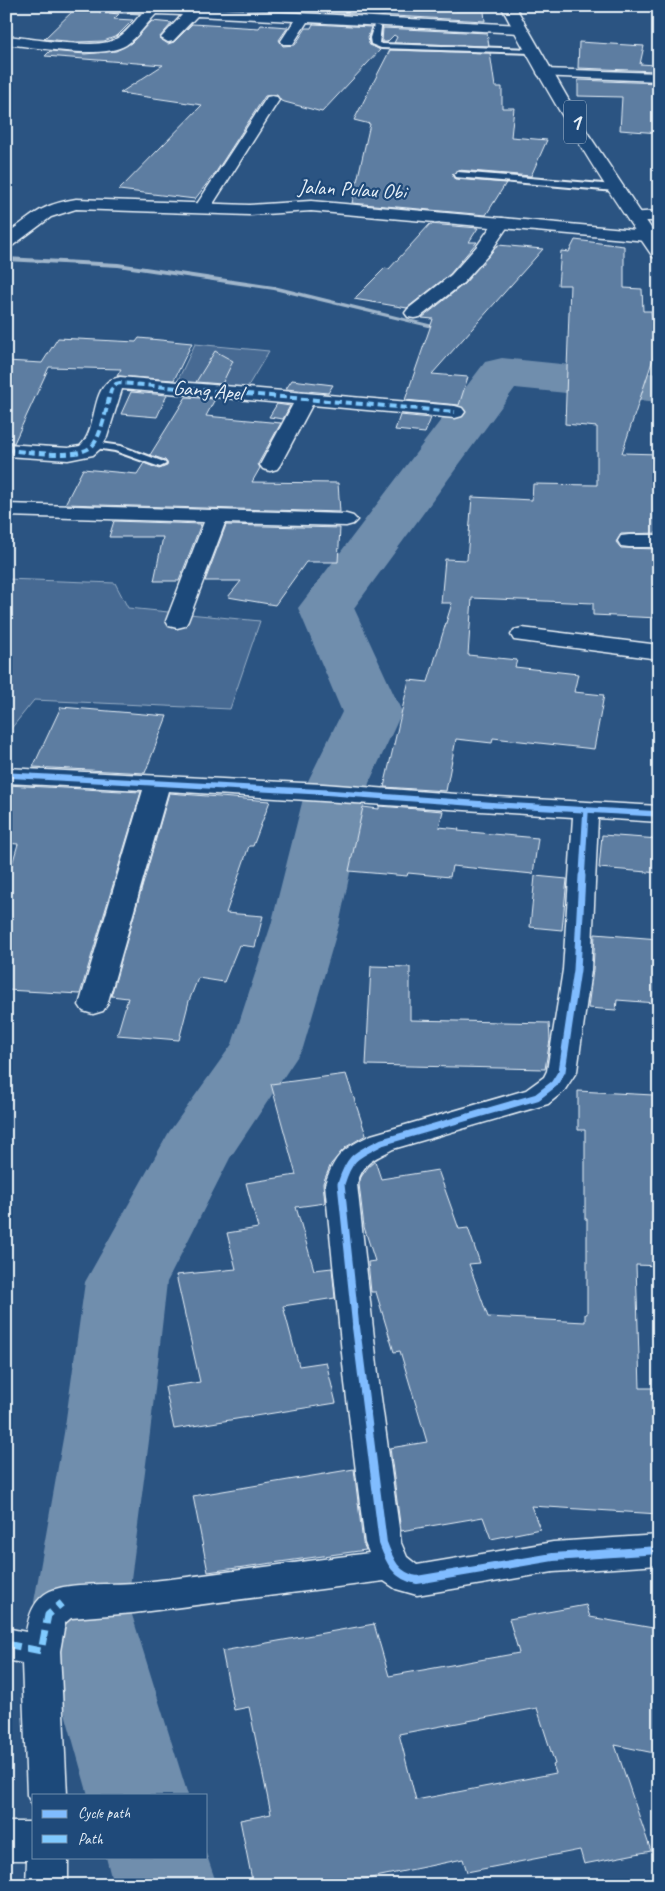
<svg xmlns="http://www.w3.org/2000/svg" width="665" height="1891" font-family="Caveat,sans-serif">
	<style>
		.green { fill: #476b93; stroke: #98aec6 }
		.lines { fill: none; stroke-linecap: round; stroke-linejoin: round }
		.stream { fill: #a0b6cb; fill-rule: evenodd }
		.river { fill: #708ead; fill-rule: evenodd }
		.building { fill: #5d7da1; stroke: #e8f1f8; fill-rule: evenodd }
		.lane-casing { stroke: #e8f1f8; stroke-width: 4 }
		.street-casing { stroke: #e8f1f8; stroke-width: 3 }
		.secondary-casing { stroke: #e8f1f8; stroke-width: 3 }
		.highway-casing { stroke: #e8f1f8; stroke-width: 3 }
		.lane { fill: #1f4a7a; fill-rule: evenodd }
		.street { fill: #1f4a7a; fill-rule: evenodd }
		.secondary { fill: #1f4a7a; fill-rule: evenodd }
		.highway { fill: #1f4a7a; fill-rule: evenodd }
		.quiet-far1 { stroke: #80caff; stroke-width: 4; stroke-dasharray: 7 4; stroke-linecap: butt }
		.quiet { stroke: #80caff; stroke-width: 7; stroke-dasharray: 14 7; stroke-linecap: butt }
		.cycleway-far2-casing { stroke: #1f4a7a; stroke-width: 8 }
		.cycleway-far1-casing { stroke: #1f4a7a; stroke-width: 10 }
		.cycleway-casing { stroke: #1f4a7a; stroke-width: 11 }
		.cycleway-far2 { stroke: #80bcff; stroke-width: 5.5 }
		.cycleway-far1 { stroke: #80bcff; stroke-width: 7 }
		.cycleway { stroke: #80bcff; stroke-width: 8 }
		.labels { text-anchor: middle; dominant-baseline: central; stroke-width: 4.5; stroke-linejoin: round; paint-order: stroke }
		.far-street-label { font-size: 21px; fill: #e8f1f8; stroke: #1f4a7a }
		.shield { fill: #1f4a7a; stroke: #acbfd2; stroke-width: 1 }
		.shield-label { font-size: 24px; font-weight: bold; fill: #e8f1f8 }
	</style>
	<rect width="100%" height="100%" fill="#2b5482"/>
	<filter id="ink" filterUnits="userSpaceOnUse"><feTurbulence type="fractalNoise" baseFrequency=".02" numOctaves="2"/><feDisplacementMap in="SourceGraphic" scale="10" xChannelSelector="R" yChannelSelector="G"/><feConvolveMatrix kernelMatrix="1 2 1 2 8 2 1 2 1" color-interpolation-filters="sRGB"/></filter>
	<g filter="url(#ink)">
		<g class="green">
			<path d="M195,344L269,351L245,391L176,384Z"/>
			<path d="M6,579L115,583L128,608L260,621L230,709L34,700L6,735Z"/>
		</g>
		<g class="lines">
			<path class="stream" d="M6,257L118,263L274,286L441,327L437,329L274,290L118,267L6,261Z"/>
			<g class="river">
				<path d="M502,358L659,374V402L515,388L354,608L402,712L369,783L339,925L303,1048L230,1158L167,1282L150,1433L128,1602L188,1795H88L34,1602L64,1433L85,1282L169,1132L232,1044L271,925L307,783L342,712L298,608L485,362Z"/>
				<path d="M206,1853L217,1885H113L106,1857H206Z"/>
			</g>
		</g>
		<g class="building">
			<path d="M78,6H96L99,12L119,14L114,19L133,20L117,36L104,41L77,42L44,39Z"/>
			<path d="M326,6H381L425,9V6H457L456,11H484L485,21L321,12Z"/>
			<path d="M152,21L172,23L159,38L168,44L174,42L192,24L259,28L261,25L288,27L279,40L283,46L295,45L306,28H311L313,24L371,27L368,37L369,44L380,50L322,112L281,101L277,95L265,96L216,172L195,199L119,190L202,105L120,93L163,65L45,56L50,51L85,54L116,51L131,43Z"/>
			<path d="M383,28L487,33L489,46L394,43L397,37L394,35L387,42H382Z"/>
			<path d="M579,42L644,46L640,64L656,65V71L578,68Z"/>
			<path d="M390,50L490,53L495,87H502V108H514L511,137L547,140L531,176L458,170L453,174L455,179L506,183L486,215L352,203L370,124L354,120Z"/>
			<path d="M578,80L659,83V133L620,130L622,97L578,96Z"/>
			<path d="M430,224L478,228L469,242H477L450,274L407,308L354,299L385,268L389,269Z"/>
			<path d="M575,240L624,246V288L642,289L643,311H651L656,350L622,453L659,454V533L621,534L616,542L621,548L659,549V618L593,615V603L472,598L468,655L517,660L515,667L578,674L574,692L604,695L594,749L493,738L492,743L456,739L446,791L384,787L409,680L428,682L452,603H441L445,559L467,560L472,497L532,500L533,484L597,485V427L565,424L570,285H558L561,251L569,252Z"/>
			<path d="M498,245L543,249L432,374L468,377L459,405L405,400L433,319L422,318L464,284Z"/>
			<path d="M58,338L136,342L139,338L192,343L174,380L117,376L121,369L49,367L14,443L6,442V361L42,363Z"/>
			<path d="M215,351L233,361L222,384L196,382Z"/>
			<path d="M292,380L333,385L328,393L286,389Z"/>
			<path d="M131,392L167,395L157,417L121,414Z"/>
			<path d="M186,397L215,399L206,416L281,423L258,464L260,468L252,482L338,483L340,512L65,504L83,469L137,474L144,463L159,469L167,466V463L165,460L150,455Z"/>
			<path d="M277,404L290,406L283,419L269,417Z"/>
			<path d="M400,415L431,418L425,433L395,430Z"/>
			<path d="M114,521L201,524L179,581H154L163,537H109Z"/>
			<path d="M226,525L340,528L338,562H306L275,605L228,597L241,581H205Z"/>
			<path d="M61,707L167,716L145,773L33,767Z"/>
			<path d="M6,785L141,792L80,994L6,990V885L18,844L6,843Z"/>
			<path d="M169,793L270,801L253,846H249L226,913L263,916L255,947L239,945L224,982L198,978L189,1001L179,1040L117,1035L128,998L111,996Z"/>
			<path d="M379,806L443,811L439,827L459,829L458,831L538,838L533,874L452,866L450,877L408,873L407,876L349,871L363,807L379,809Z"/>
			<path d="M602,835L659,839V873L599,868Z"/>
			<path d="M535,876L567,879L562,930L530,927Z"/>
			<path d="M595,934L659,939L656,1003L617,1000L616,1010L588,1008L593,970Z"/>
			<path d="M371,966L410,967V1020L549,1023L550,1040L545,1069L366,1065Z"/>
			<path d="M346,1074L366,1135L346,1147L331,1164L323,1183L325,1203L296,1207L314,1270L332,1268L335,1298L283,1306L299,1366L326,1362L336,1403L174,1429L165,1387L200,1382L176,1275L236,1269L227,1233L258,1228L246,1183L296,1175L271,1084Z"/>
			<path d="M578,1091L653,1095L654,1142H659V1266L636,1265L640,1388H659V1514L531,1506L540,1529L491,1539L483,1517L401,1531L390,1448L427,1442L400,1351L394,1352L376,1292H371L368,1262L375,1261L364,1227L359,1184L361,1177L368,1167L375,1161L381,1179L438,1170L459,1229L468,1228L480,1263L469,1264L488,1317L585,1322V1314H587V1219H585V1130H578Z"/>
			<path d="M354,1469L363,1543L366,1550L208,1572L193,1496Z"/>
			<path d="M586,1605L590,1617L659,1629V1754L615,1745L651,1851L584,1864L580,1850L467,1872L463,1859L337,1885H253L240,1820L271,1814L249,1707L234,1710L222,1651L374,1624L389,1676L519,1653L509,1619ZM537,1708L555,1764L553,1765L556,1773L416,1800L399,1734Z"/>
		</g>
		<g class="lines">
			<g class="lane-casing">
				<g id="lane">
					<path d="M374,25L381,27L379,43L382,44L532,49L536,51L532,53L381,48L371,44L370,38Z"/>
					<path d="M458,172L615,185L619,188L615,191L455,177L454,175Z"/>
					<path d="M93,442L121,446L164,462L166,464L160,467L115,451L89,447L88,445Z"/>
				</g>
			</g>
			<g class="street-casing">
				<g id="street">
					<path d="M98,6H167L520,25L527,29L520,33L307,22L293,44H283L281,41L294,21L197,16L173,41L168,42L161,38L182,15L156,14C146,24 138,37 126,45C102,60 35,47 6,44V36C31,38 93,50 114,40C125,35 134,22 142,13L104,11L99,10Z"/>
					<path d="M544,69L659,73V81L539,76L537,73L539,70Z"/>
					<path d="M272,96L277,97L279,100L211,207L209,211H197L195,207L267,97Z"/>
					<path d="M659,211V221H629L627,217L629,213Z"/>
					<path d="M502,218L508,219L510,223L489,254L463,283L420,317L414,318L408,317L405,313L408,309L451,275L477,246L496,219Z"/>
					<path d="M120,377L455,406L462,408L465,412L462,416L455,418L312,405L280,465L277,469L270,471L263,469L260,465L293,404L122,389L107,437L100,449L93,455L68,460L6,456V444L68,448L80,446C97,431 91,394 109,381C111,379 117,378 120,377Z"/>
					<path d="M6,504L346,514L353,516L357,520L353,524L346,526L225,523L188,621L185,626L177,628L169,626L166,621L204,522L6,516Z"/>
					<path d="M629,535H659V547H629L621,546L618,541L621,536Z"/>
					<path d="M522,628L659,645V659L514,640L511,635L514,630Z"/>
					<path d="M6,768L323,784L496,797L659,806V822L598,818L591,970L577,1071L564,1091L548,1104L393,1149C373,1160 364,1161 357,1184L379,1383L401,1543L407,1557L417,1565L553,1542L659,1535V1565L553,1572L417,1595L396,1589L384,1581L134,1613L71,1618L65,1623L60,1651L67,1795H34V1808L27,1795L22,1663L6,1660V1628L26,1632C29,1615 34,1599 50,1591C70,1582 111,1585 134,1583C212,1575 290,1563 369,1553L365,1543L345,1383L325,1184C336,1153 343,1149 371,1135L526,1090L544,1077L547,1071L563,970L573,817L168,791L107,1005L103,1011L93,1014L83,1011L79,1005L143,790L6,783Z"/>
					<path d="M6,1822H34V1857H68V1885H26L27,1860H6Z"/>
				</g>
			</g>
			<g class="secondary-casing">
				<path id="secondary" d="M76,199L249,205L311,201L647,231L653,232L655,236L653,240L647,241L311,211L249,215L76,209L51,217L12,246L6,247V234C35,215 39,205 76,199Z"/>
			</g>
			<g class="highway-casing">
				<path id="highway" d="M501,6H515L587,132L659,240V258L653,257C597,176 547,93 501,6Z"/>
			</g>
			<use href="#lane" class="lane"/>
			<use href="#street" class="street"/>
			<use href="#secondary" class="secondary"/>
			<use href="#highway" class="highway"/>
			<path class="quiet-far1" d="M6,450C25,451 80,461 93,445C102,434 107,405 111,390L116,384L120,383L455,412"/>
			<path class="quiet" d="M6,1644L41,1651L48,1615L62,1603"/>
			<g class="cycleway-far2-casing">
				<g id="cycleway-far2">
					<path d="M6,775L323,792L496,805L659,814"/>
					<path d="M582,877L586,810"/>
				</g>
			</g>
			<g class="cycleway-far1-casing">
				<path id="cycleway-far1" d="M356,1328L341,1184C350,1155 357,1155 382,1142L537,1097L554,1084L562,1071L577,970L582,876"/>
			</g>
			<g class="cycleway-casing">
				<path id="cycleway" d="M356,1327L383,1543C390,1562 396,1576 417,1580L553,1557L659,1550"/>
			</g>
			<use href="#cycleway-far2" class="cycleway-far2"/>
			<use href="#cycleway-far1" class="cycleway-far1"/>
			<use href="#cycleway" class="cycleway"/>
		</g>
	</g>
	<g class="labels">
		<g class="far-street-label">
			<text transform="translate(352 189) rotate(3)">Jalan Pulau Obi</text>
			<text transform="translate(208 390) rotate(5)">Gang Apel</text>
		</g>
		<rect class="shield" x="564" y="100.5" width="22" height="43" rx="4"/>
		<g class="shield-label">
			<text x="575" y="122">1</text>
		</g>
	</g>
	<rect width="665" height="1891" fill="none" stroke="#1f4a7a" stroke-width="25"/>
	<rect x="12" y="12" width="640" height="1866" fill="none" stroke="#e8f1f8" stroke-width="2" filter="url(#ink)"/>
	<rect x="32" y="1794" width="175" height="65" fill="#1f4a7a" stroke="#6f8dac"/>
	<rect x="42" y="1810" width="25" height="8" fill="#80bcff" stroke="#6f8dac"/>
	<text x="78" y="1818" font-size="15" fill="#e8f1f8">Cycle path</text>
	<rect x="42" y="1835" width="25" height="8" fill="#80caff" stroke="#6f8dac"/>
	<text x="78" y="1844" font-size="15" fill="#e8f1f8">Path</text>
</svg>
